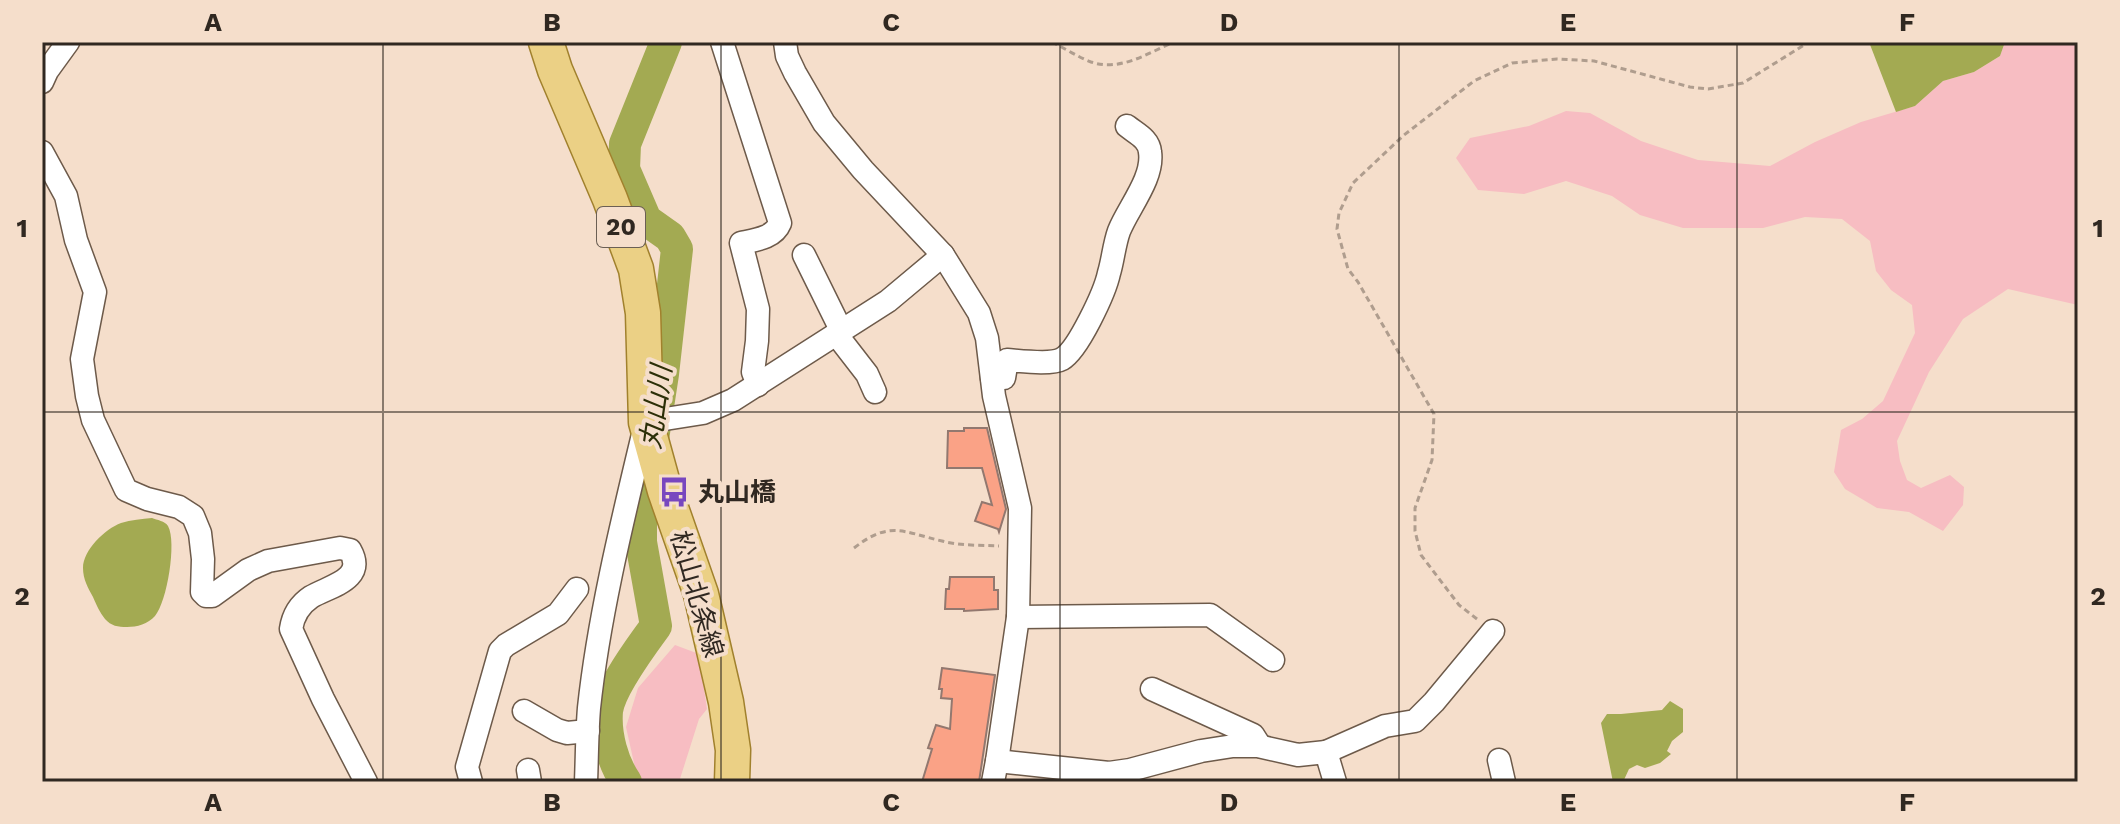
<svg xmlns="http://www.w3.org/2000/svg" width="2120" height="824" font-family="'Work Sans','Noto Sans JP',sans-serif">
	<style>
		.green { fill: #f7bdc2 }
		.water { fill: #a3aa52 }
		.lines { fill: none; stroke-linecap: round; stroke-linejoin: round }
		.river { stroke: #a3aa52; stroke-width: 32 }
		.building { fill: #faa286; stroke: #92786f; stroke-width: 2 }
		.minor-casing { stroke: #6d5a4a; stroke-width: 25 }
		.primary-casing { stroke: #a1812d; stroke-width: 37 }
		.path { stroke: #af9d8e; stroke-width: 3; stroke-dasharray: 6 4; stroke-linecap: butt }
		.minor { stroke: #fff; stroke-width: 22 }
		.primary { stroke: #ebd085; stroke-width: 34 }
		.grid { fill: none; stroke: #302821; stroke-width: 2; stroke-opacity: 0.55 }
		.labels { text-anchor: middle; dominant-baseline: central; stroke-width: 8; stroke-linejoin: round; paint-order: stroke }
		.shield { fill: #f5decb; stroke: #6b5f54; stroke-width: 2 }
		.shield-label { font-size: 24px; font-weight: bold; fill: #302821 }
		.poi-label { font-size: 26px; font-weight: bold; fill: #302821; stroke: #f5decb; text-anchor: start }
		.street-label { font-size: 26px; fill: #302821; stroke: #f5decb }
		.water-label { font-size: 28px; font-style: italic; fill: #2c2f08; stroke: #f5decb }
		.neatline { fill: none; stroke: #302821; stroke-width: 3 }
		.grid-label { font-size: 26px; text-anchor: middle; font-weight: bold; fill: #302821 }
	</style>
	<rect width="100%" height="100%" fill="#f5decb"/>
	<g class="green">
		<path d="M2005,42H2078V305L2008,289L1963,319L1929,372L1897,441L1900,461L1907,480L1921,488L1950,475L1964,487L1963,505L1943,531L1909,512L1877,508L1845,489L1834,472L1841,430L1862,419L1883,401L1915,333L1912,305L1891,290L1876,271L1870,241L1842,219L1805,217L1763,228H1683L1640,215L1612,196L1566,181L1524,194L1478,190L1456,158L1470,138L1529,126L1566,111L1590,113L1641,141L1698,160L1770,166L1815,142L1861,122L1915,106L1943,81L1974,72L2000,56Z"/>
		<path d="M675,645L699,654L707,709L699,719L679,782H642L636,772L626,727L638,688Z"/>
	</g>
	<g class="water">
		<path d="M1869,42H2005L2000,56L1974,72L1943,81L1915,106L1896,112Z"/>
		<path d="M152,518C157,520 165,521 168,526C177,542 167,602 155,616C148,624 137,627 127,627C118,627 111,626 105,619C100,613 96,604 93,597C88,588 83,579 83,568C83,550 105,529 121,523C131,520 142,519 152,518Z"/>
		<path d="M1670,701L1683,709V732L1672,741L1667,751L1671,754L1660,763L1645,768L1637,765L1629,769L1623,782H1613L1601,723L1607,714H1621L1662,710Z"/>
	</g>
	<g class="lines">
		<path class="river" d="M626,782C613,763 605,735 607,711C610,688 642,645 656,626L641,542V517L663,374L677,249L670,237L646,220L624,169L625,144L666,42"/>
	</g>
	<g class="building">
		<path d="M964,428H987L1006,509L999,532L998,529L975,521L982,502L992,505L982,468H947L948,431H964Z"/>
		<path d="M950,577H994V590H998V609L964,611V609H945L946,589H949Z"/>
		<path d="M942,668L995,675L979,782H922L932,749L928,748L936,725L950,729L952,699L941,698L942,689H939Z"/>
	</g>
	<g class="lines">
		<g class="minor-casing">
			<g id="minor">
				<path d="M722,42L780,223C774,238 755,240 741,243L758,309L757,341L753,372L758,385"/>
				<path d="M785,42L787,56L795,73L824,123L863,170L943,255L979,313L987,338L994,396L1020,508L1018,617L997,761L993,782"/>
				<path d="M42,82L47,71L68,42"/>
				<path d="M42,152L66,196L76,240L95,292L82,359L87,396L93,420L126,490L147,499L179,507L193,516L200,533L203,559L202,592L206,596H212L248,570L268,561L340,548L350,550C367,580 329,586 311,597C299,605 293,616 291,629L323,699L366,782"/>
				<path d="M804,255L841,330"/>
				<path d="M836,334L867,374L875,392"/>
				<path d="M992,378H1004L1007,360C1021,361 1051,365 1062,359C1078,350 1105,292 1109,273C1113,260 1114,245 1119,231C1128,208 1154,178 1150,152C1149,139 1137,134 1127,126"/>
				<path d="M1018,617L1210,615L1273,660"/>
				<path d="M1152,689L1253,735L1260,746"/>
				<path d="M524,711L557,730L567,733L588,731"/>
				<path d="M1326,752L1385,726L1415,721L1434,702L1493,631"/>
				<path d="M1499,760L1504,782"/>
				<path d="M997,761L1109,773L1130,770L1201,751L1233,746H1258L1298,755L1326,752L1335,782"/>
				<path d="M528,770L530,782"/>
				<path d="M471,782L467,767L500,651L506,645L558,614L577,589"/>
				<path d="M586,782C587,757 587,732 589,708C599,614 624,514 646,422L703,413L733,400L888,301L943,255"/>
			</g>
		</g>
		<g class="primary-casing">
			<path id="primary" d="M546,42L555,70L610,199L636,269L643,313L646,422L665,491L701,594L726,702L733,750L732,782"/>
		</g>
		<g class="path">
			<path d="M1052,42C1064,48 1078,57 1091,62C1120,72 1148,53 1174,42"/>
			<path d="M854,548C890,520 903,532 942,541C960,546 981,545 999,546"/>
			<path d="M1477,619L1459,605L1421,555L1415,531V508L1432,460L1434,414L1358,282L1348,269L1337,229L1339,213L1353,183L1404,135L1474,81L1512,63L1557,59L1594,61L1690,87L1708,89L1743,83L1809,42"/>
		</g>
		<use href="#minor" class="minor"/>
		<use href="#primary" class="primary"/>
	</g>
	<path class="grid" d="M383,42V782M721,42V782M1060,42V782M1399,42V782M1737,42V782M42,412H2078"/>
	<defs>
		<g id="bus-bare" transform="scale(2.4)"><path d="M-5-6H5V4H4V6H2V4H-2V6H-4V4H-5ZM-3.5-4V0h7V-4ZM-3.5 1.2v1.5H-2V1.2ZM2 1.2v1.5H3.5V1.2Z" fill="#7847bf" stroke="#f5decb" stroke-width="2.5" paint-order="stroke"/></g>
	</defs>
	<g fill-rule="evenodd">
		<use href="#bus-bare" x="674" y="492"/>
	</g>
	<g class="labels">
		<rect class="shield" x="597" y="207" width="48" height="40" rx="6"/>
		<g class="shield-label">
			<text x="621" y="227">20</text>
		</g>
		<g class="poi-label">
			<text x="698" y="492">丸山橋</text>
		</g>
		<g class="street-label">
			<text transform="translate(697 594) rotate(74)">松山北条線</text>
		</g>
		<g class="water-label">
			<text transform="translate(656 407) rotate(-82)">丸山川</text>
		</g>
	</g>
	<rect width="2120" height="824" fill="none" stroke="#f5decb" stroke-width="88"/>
	<rect x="44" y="44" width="2032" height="736" class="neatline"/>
	<g class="grid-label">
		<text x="213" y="31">A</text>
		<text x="552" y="31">B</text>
		<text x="891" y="31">C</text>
		<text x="1229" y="31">D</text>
		<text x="1568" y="31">E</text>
		<text x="1907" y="31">F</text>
		<text x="22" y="237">1</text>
		<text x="2098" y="237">1</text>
		<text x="22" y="605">2</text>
		<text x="2098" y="605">2</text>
		<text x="213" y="811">A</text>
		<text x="552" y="811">B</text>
		<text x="891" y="811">C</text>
		<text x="1229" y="811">D</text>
		<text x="1568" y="811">E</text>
		<text x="1907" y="811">F</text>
	</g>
</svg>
